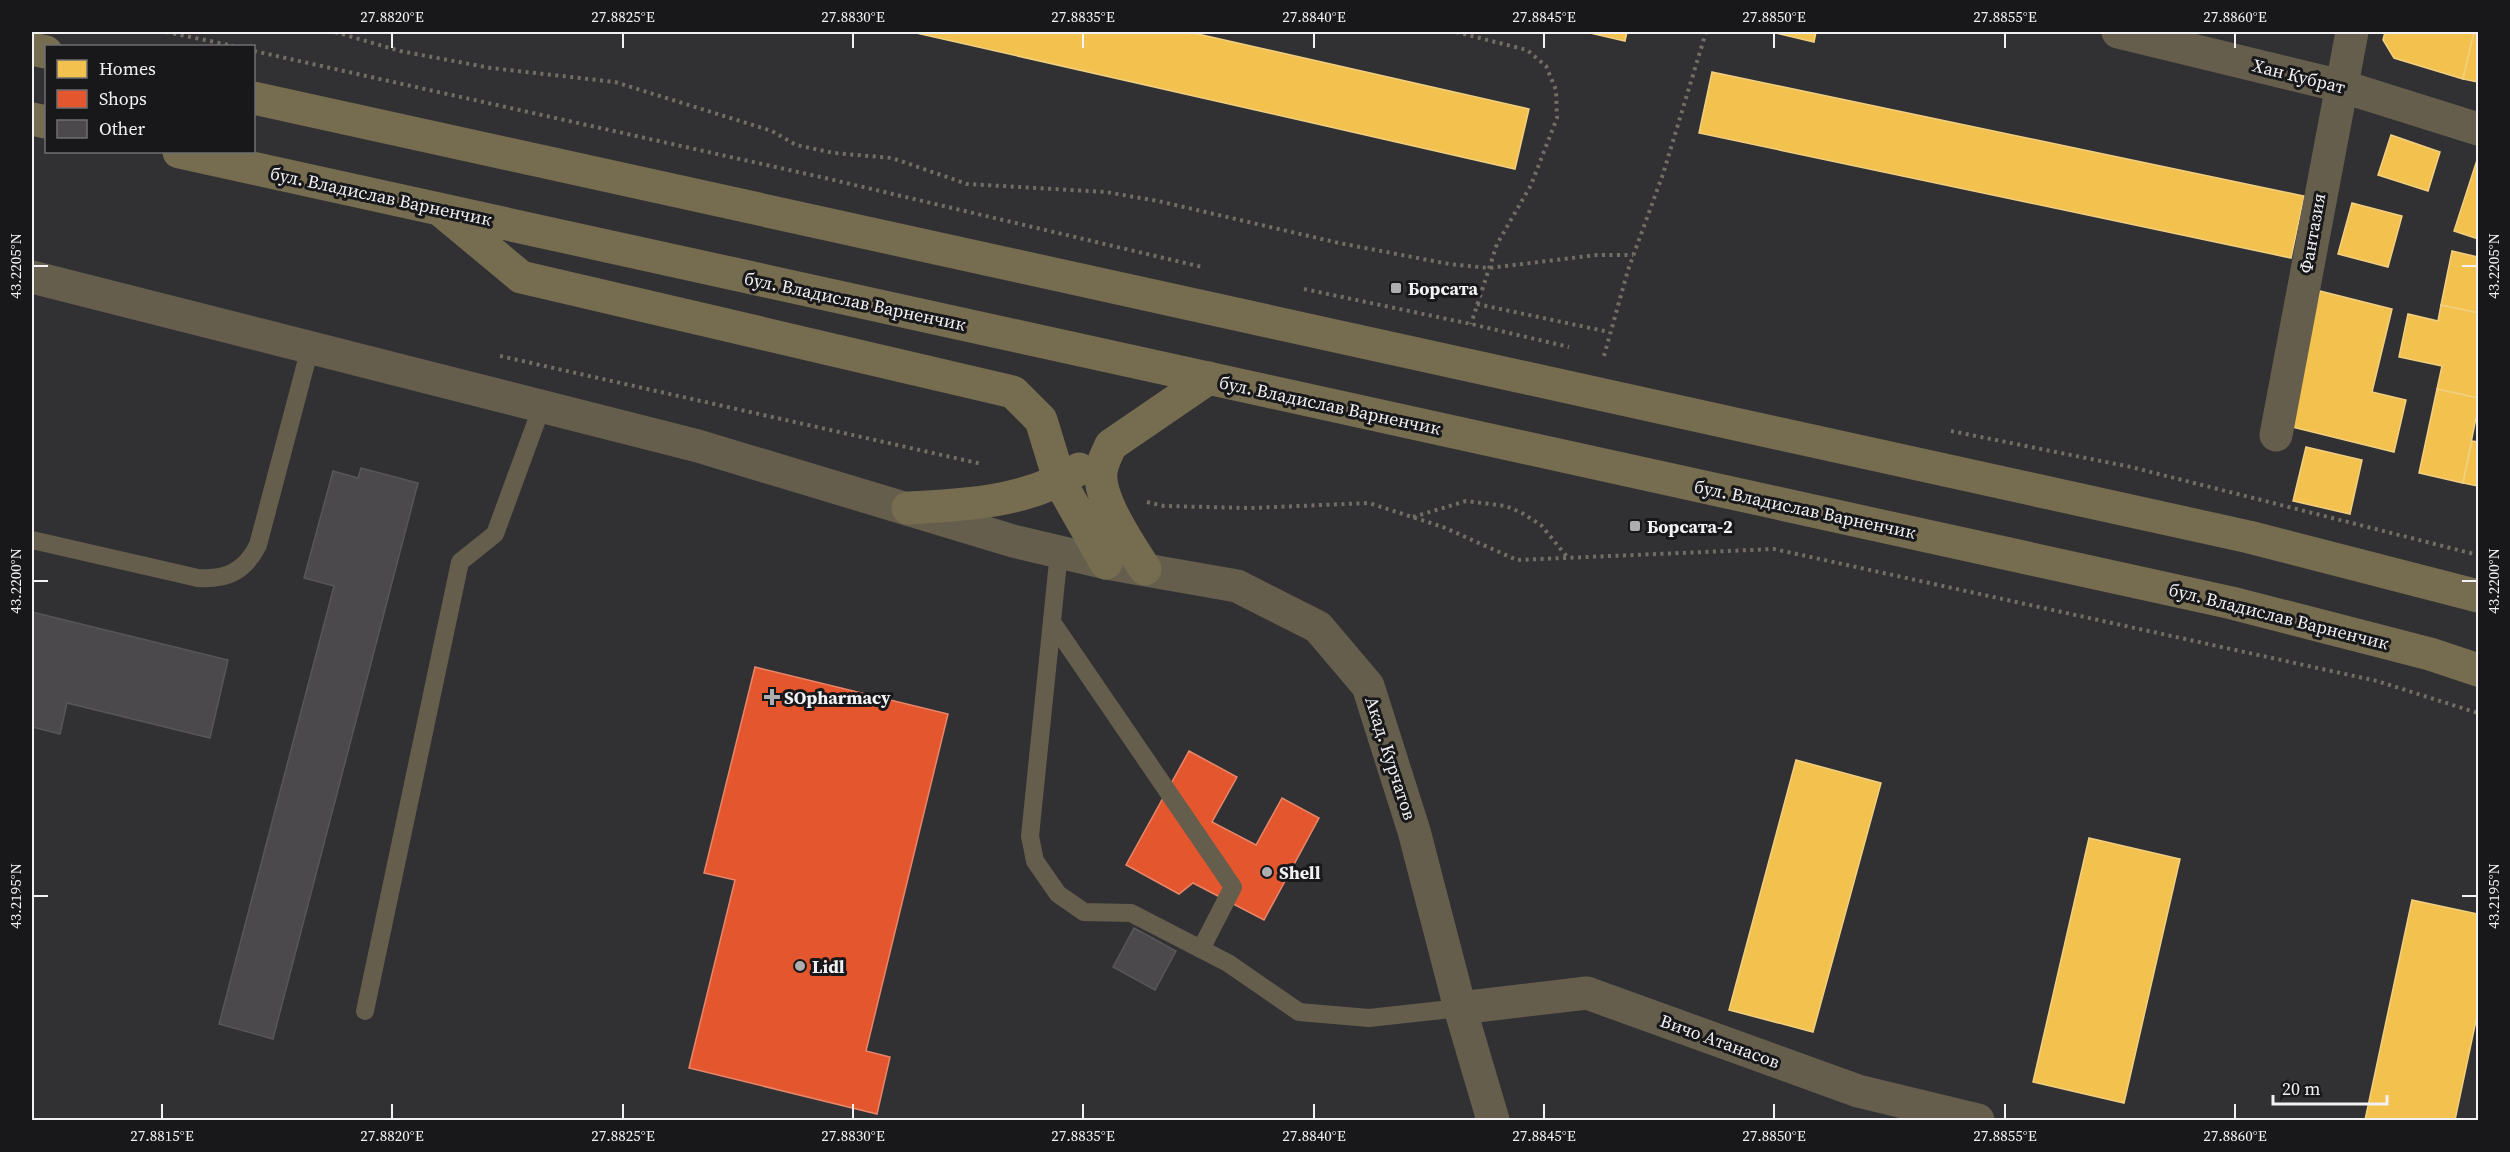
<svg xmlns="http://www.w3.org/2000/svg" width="2510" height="1152" font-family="'Source Serif 4',serif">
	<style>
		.homes { fill: #f2c14e; stroke: #f2d080; stroke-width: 1.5 }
		.shops { fill: #e4572e; stroke: #e8866a; stroke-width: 1.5 }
		.building { fill: #4b494c; stroke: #575658; stroke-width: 1.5 }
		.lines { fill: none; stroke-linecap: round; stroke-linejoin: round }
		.path { stroke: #726e64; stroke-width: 4; stroke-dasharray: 3 4.5; stroke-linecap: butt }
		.lane { stroke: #655e4d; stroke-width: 18 }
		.street { stroke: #655e4d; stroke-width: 33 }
		.primary { stroke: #766c50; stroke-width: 33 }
		.ticks { fill: none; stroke: #f2f2f5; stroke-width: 2 }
		.poi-dot { fill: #aeaeb1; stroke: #18181a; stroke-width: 2 }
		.labels { text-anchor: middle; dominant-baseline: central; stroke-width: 6; stroke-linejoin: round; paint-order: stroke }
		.street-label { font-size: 18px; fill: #f2f2f5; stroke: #18181a }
		.poi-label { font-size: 18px; font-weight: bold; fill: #f2f2f5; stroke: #18181a; text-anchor: start }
		.neatline { fill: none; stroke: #f2f2f5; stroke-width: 2 }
		.ticks-label { font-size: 15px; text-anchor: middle; fill: #f2f2f5 }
	</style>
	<rect width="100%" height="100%" fill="#313033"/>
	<g class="homes">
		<path d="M912,32H1189L1529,109L1515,169Z"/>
		<path d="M1586,32H1627L1625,41Z"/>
		<path d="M1772,32H1816L1814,42Z"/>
		<path d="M2385,32H2474L2463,79L2394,58L2383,40Z"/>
		<path d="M2474,32H2478V82L2463,79Z"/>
		<path d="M1712,72L2304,196L2291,258L1699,133Z"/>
		<path d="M2391,135L2440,152L2428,191L2378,175Z"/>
		<path d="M2478,157V239L2454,231Z"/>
		<path d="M2352,203L2402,216L2388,267L2338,254Z"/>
		<path d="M2452,251L2478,257V313L2441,305Z"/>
		<path d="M2320,291L2392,309L2372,392L2406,400L2394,452L2288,426Z"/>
		<path d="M2441,305L2478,313V398L2437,389L2442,366L2399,357L2408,314L2438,321Z"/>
		<path d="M2437,389L2478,398V408L2463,483L2419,473Z"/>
		<path d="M2472,441L2478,442V486L2463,483Z"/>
		<path d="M2306,447L2362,460L2350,514L2293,501Z"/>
		<path d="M1796,760L1881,783L1813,1032L1729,1010Z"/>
		<path d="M2089,838L2180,859L2124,1103L2033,1082Z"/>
		<path d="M2412,900L2478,914V1011L2455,1120H2365Z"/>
	</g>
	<g class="shops">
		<path d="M755,667L948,714L866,1051L890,1057L877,1114L689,1068L735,880L704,873Z"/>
		<path d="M1189,751L1237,777L1212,822L1256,845L1282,798L1319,818L1264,920L1193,883L1179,894L1126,865Z"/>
	</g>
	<g class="building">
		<path d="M361,468L418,483L273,1039L219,1024L334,586L304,578L333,471L358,478Z"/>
		<path d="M32,612L228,660L210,738L67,703L60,734L32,727Z"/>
		<path d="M1134,928L1176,951L1155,990L1113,967Z"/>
	</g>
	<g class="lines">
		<g class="path">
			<path d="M166,32L234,46"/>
			<path d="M335,32L400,51L491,68L615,82L772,131L796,145L834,153L892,158L967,184L1106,192L1158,201L1339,243L1449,264L1489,268L1597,255H1633"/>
			<path d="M1456,32L1527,50L1546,66L1556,90L1557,118L1531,185L1497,244L1471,324"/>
			<path d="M254,51L825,178L1202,267"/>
			<path d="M1304,289L1471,324L1569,347"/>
			<path d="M1477,304L1609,332"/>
			<path d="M500,356L982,464"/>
			<path d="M1604,356L1628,270L1663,174L1706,32"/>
			<path d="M1951,431L2131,467L2478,555"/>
			<path d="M1147,502L1164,506L1251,508L1369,503L1443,527L1517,560L1774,549L2377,681L2478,713"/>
			<path d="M1413,517L1466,501L1506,506L1522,513L1541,525L1568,558"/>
		</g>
		<g class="lane">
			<path d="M32,540L198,578C227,580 245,571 258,545L310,348"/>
			<path d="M1059,552L1030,836L1035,861L1058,894L1084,912L1131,913L1228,963L1299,1012L1369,1018L1460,1008"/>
			<path d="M1052,622L1233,887L1201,949"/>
			<path d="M365,1011L460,562L495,534L542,406"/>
		</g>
		<g class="street">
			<path d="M2118,32L2341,86L2478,129"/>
			<path d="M32,277L698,446L1013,541L1106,563L1237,586L1318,627L1368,686L1414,831L1460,1008L1493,1120"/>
			<path d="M2276,435L2352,32"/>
			<path d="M1460,1008L1587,993L1858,1091L1978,1120"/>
		</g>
		<g class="primary">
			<path d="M32,49L46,52"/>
			<path d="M254,98L2249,537L2478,596"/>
			<path d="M32,119L46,122"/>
			<path d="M179,152L2232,603L2430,654L2478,670"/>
			<path d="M443,212L521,277L1013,392L1041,420L1060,482L1106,563"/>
			<path d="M908,508C966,505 1029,502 1079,469"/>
			<path d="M1145,569C1131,547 1098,499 1101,472C1102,462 1107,454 1111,445L1209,378"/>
		</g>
	</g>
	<path class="ticks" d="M392,33V48M623,33V48M853,33V48M1083,33V48M1314,33V48M1544,33V48M1774,33V48M2005,33V48M2235,33V48M33,266H48M2462,266H2477M33,581H48M2462,581H2477M33,896H48M2462,896H2477M162,1104V1119M392,1104V1119M623,1104V1119M853,1104V1119M1083,1104V1119M1314,1104V1119M1544,1104V1119M1774,1104V1119M2005,1104V1119M2235,1104V1119"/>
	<g class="poi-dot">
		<rect x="1390" y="282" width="12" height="12" rx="3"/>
		<rect x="1629" y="520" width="12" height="12" rx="3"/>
		<path d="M769 688h6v6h6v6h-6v6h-6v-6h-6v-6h6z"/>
		<circle cx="1267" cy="872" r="6"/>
		<circle cx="800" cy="966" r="6"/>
	</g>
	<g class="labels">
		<g class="street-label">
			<text transform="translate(2299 76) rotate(14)">Хан Кубрат</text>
			<text transform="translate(381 196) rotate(12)">бул. Владислав Варненчик</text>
			<text transform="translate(2312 233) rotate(-80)">Фантазия</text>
			<text transform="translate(855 301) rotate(12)">бул. Владислав Варненчик</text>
			<text transform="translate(1330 405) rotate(12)">бул. Владислав Варненчик</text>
			<text transform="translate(1805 509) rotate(12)">бул. Владислав Варненчик</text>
			<text transform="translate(2279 616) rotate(14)">бул. Владислав Варненчик</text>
			<text transform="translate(1391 758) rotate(72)">Акад. Курчатов</text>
			<text transform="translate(1720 1041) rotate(20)">Вичо Атанасов</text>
		</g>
		<g class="poi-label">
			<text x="1408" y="288">Борсата</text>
			<text x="1647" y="526">Борсата-2</text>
			<text x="784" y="697">SOpharmacy</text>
			<text x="1279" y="872">Shell</text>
			<text x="812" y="966">Lidl</text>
		</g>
	</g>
	<rect width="2510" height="1152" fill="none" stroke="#18181a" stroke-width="66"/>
	<rect x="45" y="45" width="210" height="108" fill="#18181a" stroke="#6f6f72" stroke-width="1.5"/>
	<rect x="57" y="60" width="30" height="18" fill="#f2c14e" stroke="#6f6f72" stroke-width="1.5"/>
	<text x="99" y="75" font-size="18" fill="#f2f2f5">Homes</text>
	<rect x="57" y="90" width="30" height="18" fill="#e4572e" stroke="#6f6f72" stroke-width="1.5"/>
	<text x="99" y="105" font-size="18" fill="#f2f2f5">Shops</text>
	<rect x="57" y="120" width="30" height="18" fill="#4b494c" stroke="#6f6f72" stroke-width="1.5"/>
	<text x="99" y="135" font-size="18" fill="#f2f2f5">Other</text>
	<path d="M2273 1095v9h114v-9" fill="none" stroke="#f2f2f5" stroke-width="3"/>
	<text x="2282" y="1095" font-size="18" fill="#f2f2f5" stroke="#18181a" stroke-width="4.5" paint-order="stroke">20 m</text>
	<rect x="33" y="33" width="2444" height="1086" class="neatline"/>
	<g class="ticks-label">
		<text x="392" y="22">27.8820°E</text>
		<text x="623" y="22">27.8825°E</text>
		<text x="853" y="22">27.8830°E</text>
		<text x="1083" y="22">27.8835°E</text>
		<text x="1314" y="22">27.8840°E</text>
		<text x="1544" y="22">27.8845°E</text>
		<text x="1774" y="22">27.8850°E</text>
		<text x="2005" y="22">27.8855°E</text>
		<text x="2235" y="22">27.8860°E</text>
		<text transform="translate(16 266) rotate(-90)" y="5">43.2205°N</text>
		<text transform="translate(2494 266) rotate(-90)" y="5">43.2205°N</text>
		<text transform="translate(16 581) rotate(-90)" y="5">43.2200°N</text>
		<text transform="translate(2494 581) rotate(-90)" y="5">43.2200°N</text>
		<text transform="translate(16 896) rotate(-90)" y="5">43.2195°N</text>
		<text transform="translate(2494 896) rotate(-90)" y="5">43.2195°N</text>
		<text x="162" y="1141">27.8815°E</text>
		<text x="392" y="1141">27.8820°E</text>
		<text x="623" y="1141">27.8825°E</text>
		<text x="853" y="1141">27.8830°E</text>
		<text x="1083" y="1141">27.8835°E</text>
		<text x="1314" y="1141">27.8840°E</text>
		<text x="1544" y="1141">27.8845°E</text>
		<text x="1774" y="1141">27.8850°E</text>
		<text x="2005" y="1141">27.8855°E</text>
		<text x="2235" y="1141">27.8860°E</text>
	</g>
</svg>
